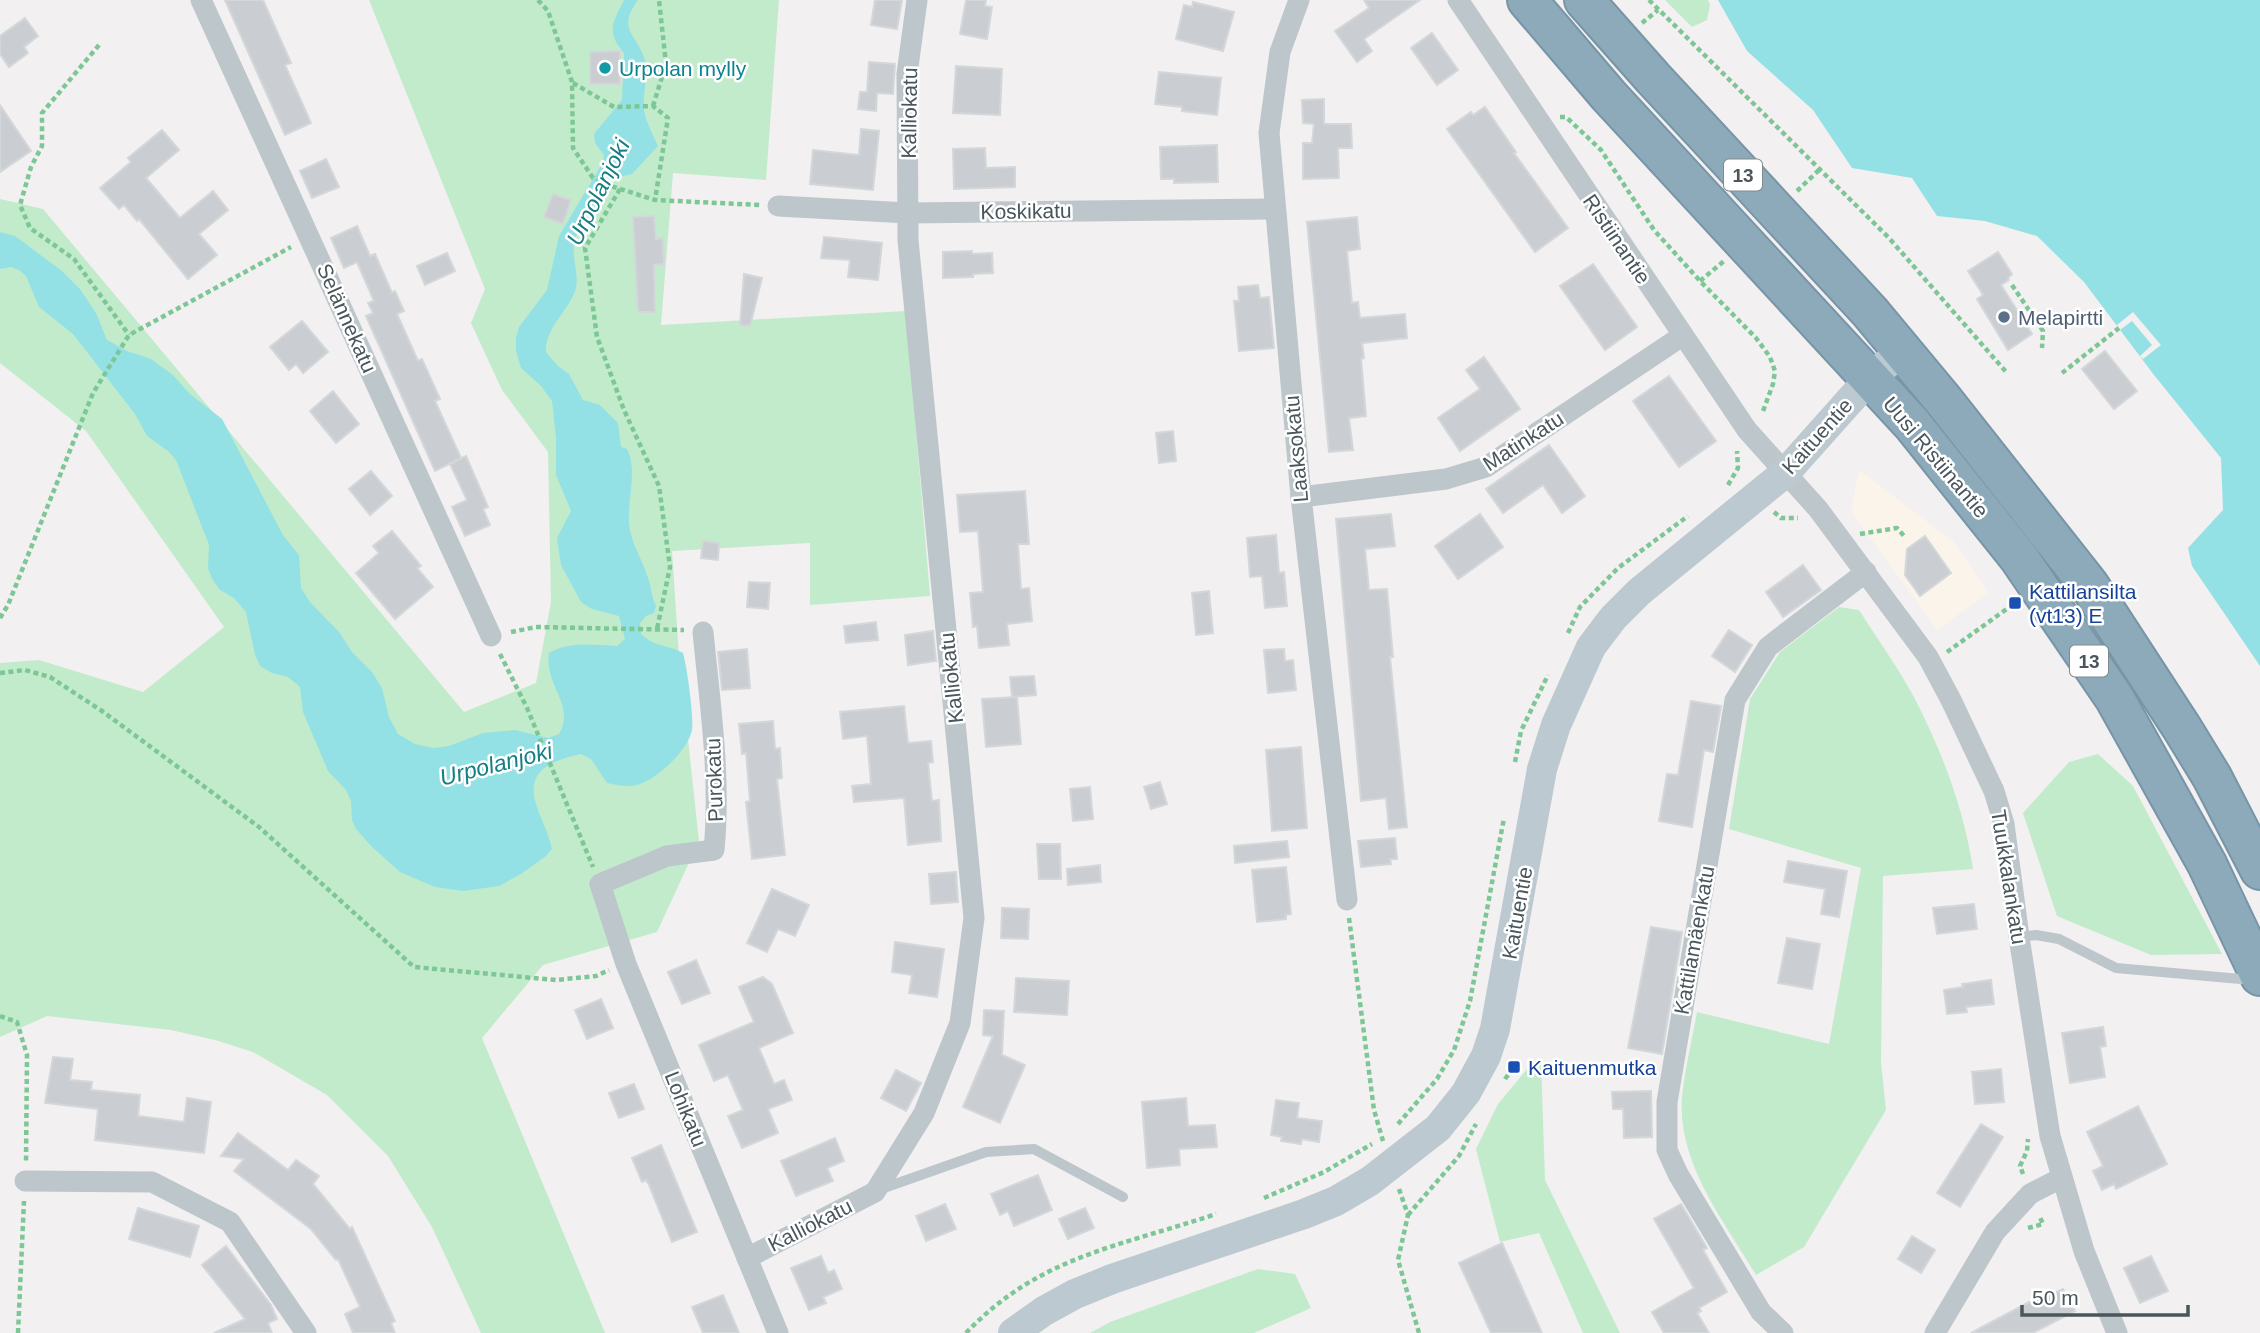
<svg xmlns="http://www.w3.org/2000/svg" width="2260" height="1333" font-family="Arial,sans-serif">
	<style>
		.commercial { fill: #fbf4eb }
		.green { fill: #c2ebcb }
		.water { fill: #93e1e5 }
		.pier { fill: #f2f0f0 }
		.building { fill: #caced2; stroke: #d4d7da; stroke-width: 2 }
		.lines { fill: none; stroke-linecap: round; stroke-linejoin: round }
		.highway-casing { stroke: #7795a6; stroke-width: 42 }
		.path { stroke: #7dc796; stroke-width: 4.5; stroke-dasharray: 5 3.5; stroke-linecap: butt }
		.lane { stroke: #bcc6cb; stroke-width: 10 }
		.street { stroke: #bcc6cb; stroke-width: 21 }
		.secondary { stroke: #bdc9d0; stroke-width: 30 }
		.highway { stroke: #8caaba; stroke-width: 38 }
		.culture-dot { fill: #0f9aa8; stroke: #fff; stroke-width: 2.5 }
		.service-dot { fill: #5c6f8a; stroke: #fff; stroke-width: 2.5 }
		.transit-dot { fill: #1a4fb4; stroke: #fff; stroke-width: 2.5 }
		.labels { text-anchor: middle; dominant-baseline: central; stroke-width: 5; stroke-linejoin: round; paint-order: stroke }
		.shield { fill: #fff; stroke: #80898c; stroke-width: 2 }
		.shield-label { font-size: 19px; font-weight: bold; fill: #49565b }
		.culture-label { font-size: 21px; fill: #0d838f; stroke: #fff; text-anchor: start }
		.street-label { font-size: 21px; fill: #49565b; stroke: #fff }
		.service-label { font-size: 21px; fill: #4e5e75; stroke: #fff; text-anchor: start }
		.transit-label { font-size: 21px; fill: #164399; stroke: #fff; text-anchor: start }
		.water-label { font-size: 23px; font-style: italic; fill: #177e83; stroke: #fff }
	</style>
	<rect width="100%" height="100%" fill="#f2f0f0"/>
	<path class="commercial" d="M1859,470L1953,541L1989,593L1937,630L1851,511Z"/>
	<g class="green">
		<path d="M369,0H779L766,180L673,173L661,325L906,311L930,596L810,605V543L672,551L679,656L699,841L657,932L543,965L482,1038L605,1333H481L432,1227L388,1156L327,1095L253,1052L215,1040L171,1030L47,1016L0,1037V663L39,660L143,692L224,627L86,431L0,363V199L43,209L464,712L536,683L551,602L548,452L502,390L471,323L485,289Z"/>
		<path d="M1665,0H1708L1710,5L1707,20L1692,27Z"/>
		<path d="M1839,607L1859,610C1878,640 1900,670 1916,701C1943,754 1964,810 1973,869L1883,876L1881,1062L1886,1110L1804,1247L1756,1275C1724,1221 1677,1163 1682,1097C1685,1069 1692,1040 1697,1012L1829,1044L1861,868L1729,829L1750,699L1780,652Z"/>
		<path d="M2098,754L2133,786L2222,954L2151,955L2057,916L2023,813L2069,762Z"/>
		<path d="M1533,1062H1541L1545,1180L1620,1333H1583L1539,1233L1500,1242L1476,1149L1498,1104Z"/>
		<path d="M1258,1269L1295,1274L1311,1308L1254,1333H1090L1110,1322Z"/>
	</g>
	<g class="water">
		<path d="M624,0H638C616,30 637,34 645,60C649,75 642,94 644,110C646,122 653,135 658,146L632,174L611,179C599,196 576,225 574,246C572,262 581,278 574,294C565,314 545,329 546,352L558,366L569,374L583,400L600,405L618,423L621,447L627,449C638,470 627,500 629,524C631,543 641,557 647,575C651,585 651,595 656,606L654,613L646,616L640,623L641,634C656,648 667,644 683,653C687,667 694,716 692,730C688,750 659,777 640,784C629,788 618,785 607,783L591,759L581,754C551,761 524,770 537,807C542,822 549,834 552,849L546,856L521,874L499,886L463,891L435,887L400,872L371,846L356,829L352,820L351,801L346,790L328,771L303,712L300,687L288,677L272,673L260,666L255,655L246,612L234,598L220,590L212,579L208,568L209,545L176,460L168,451L147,436L135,414L73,334L39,307L26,276L19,270L11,267L0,269V232L15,236L62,271L80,289L96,313L107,340L127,351L151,359L173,375L190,394L222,419L283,535L299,555L301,588L310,602L339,632L352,652L372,672L382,688L389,717L398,734L415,744L434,748L449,746L483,733L515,730L548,738L559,734C576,705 544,686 549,653C569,641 595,645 617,646L625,639L619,616L592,609L581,602L561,565L557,538L571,511L556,475V438L552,401L541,386L521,368L516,351V338L519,327L547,290L559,236L603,162L604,155L595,143L594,134L622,100L624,53C606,32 612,24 624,0Z"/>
		<path d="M1718,0H2260V666L2192,566L2188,548L2223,510L2221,458L2154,375L2084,282L2037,236L1985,221L1937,216L1912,178L1852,168L1813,110L1747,51Z"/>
	</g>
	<path class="pier" d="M2133,312L2161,345L2143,359L2140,356L2152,345L2132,321L2120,330L2117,325Z"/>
	<g class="building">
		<path d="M225,0H263L291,63L285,65L311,123L285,135Z"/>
		<path d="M875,0H902L897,29L871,25Z"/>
		<path d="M966,0H986L985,6L992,7L987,39L960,34Z"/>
		<path d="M1364,0H1420L1364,39L1372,51L1357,62L1335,31L1369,8Z"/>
		<path d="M1193,2L1234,12L1223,51L1176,39L1184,5L1192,7Z"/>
		<path d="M25,18L38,36L24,47L28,53L9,67L0,54V36Z"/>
		<path d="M1432,33L1458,70L1437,85L1411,48Z"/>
		<path d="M620,51V84H590V52Z"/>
		<path d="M869,62L895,64L893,94L877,93L876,111L858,109L860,92H867Z"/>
		<path d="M956,66L1002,69L1000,115L953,113Z"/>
		<path d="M1159,72L1221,78L1217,115L1182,111V107L1155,104Z"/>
		<path d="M1324,99V124H1351L1352,148H1338L1339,178L1303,179V143H1312L1314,124L1303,123L1302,100Z"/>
		<path d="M0,105L31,151L0,172Z"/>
		<path d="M1485,107L1516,152L1514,153L1568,228L1535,252L1447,129L1471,112L1473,115Z"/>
		<path d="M861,129L879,131L873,190L810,184L813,150L859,155Z"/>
		<path d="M162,130L179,150L146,178L180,218L213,191L228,210L199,234L217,255L188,279L139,219L137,221L124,205L119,209L100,188L131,162L128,158Z"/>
		<path d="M1217,145L1218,182L1174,183V179H1161L1160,147Z"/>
		<path d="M985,148L986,168L1015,167V187L954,189L953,149Z"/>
		<path d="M326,159L339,187L312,198L300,171Z"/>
		<path d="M553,194L571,200L563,224L544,217Z"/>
		<path d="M654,216L656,239L663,238L664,264L654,265L655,312H638L633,217Z"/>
		<path d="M1357,217L1360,249L1347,251L1352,303L1358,302L1360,318L1405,314L1407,338L1362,343L1364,358L1361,359L1366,416L1349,418L1353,450L1329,452L1307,222Z"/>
		<path d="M357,226L370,256L375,254L392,293L395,291L404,311L397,314L418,361L422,359L440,399L435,401L461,458L435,471L366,316L373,313L368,303L374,301L357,262L344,268L331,238Z"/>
		<path d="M824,237L882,243L878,280L848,277L850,260L821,258Z"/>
		<path d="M972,251V254L992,253L993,273L973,274V277L943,278V252Z"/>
		<path d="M1998,252L2012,274L2008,278L2009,280L2001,285L2032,334L2008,350L1977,299L1983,295L1968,271Z"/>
		<path d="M447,253L455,271L425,285L417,266Z"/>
		<path d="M1593,264L1637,327L1605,350L1560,286Z"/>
		<path d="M744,274L762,278L750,326L740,325Z"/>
		<path d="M1258,285L1260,298L1269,297L1274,348L1239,351L1234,301H1239L1238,287Z"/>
		<path d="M302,321L328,352L303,373L296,364L289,370L270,347Z"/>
		<path d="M2105,351L2137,391L2114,409L2082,369Z"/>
		<path d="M1484,357L1520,409L1460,451L1438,418L1480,389L1466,370Z"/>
		<path d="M1669,376L1716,441L1679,467L1633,401Z"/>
		<path d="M333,391L359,424L336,443L310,411Z"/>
		<path d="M1173,431L1176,461L1159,463L1156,433Z"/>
		<path d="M1549,445L1585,496L1562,513L1543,485L1503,513L1486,489Z"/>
		<path d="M466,456L488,507L483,509L490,525L465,536L452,507L467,500L450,464Z"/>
		<path d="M371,471L392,496L370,515L349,489Z"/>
		<path d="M1025,491L1029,544H1018L1021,589L1029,588L1032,621L1007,624L1009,645L979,648L977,626L973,627L970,593L983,592L978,531L960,532L957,495Z"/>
		<path d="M1391,514L1395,546L1365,549L1369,590L1387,589L1393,657H1390L1407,827L1389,829L1386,798L1361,801L1336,519Z"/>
		<path d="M1480,514L1503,547L1458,579L1435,546Z"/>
		<path d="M392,531L421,566L417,568L433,587L395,619L356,573L379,553L373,546Z"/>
		<path d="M1276,535L1279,573L1284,572L1287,606L1265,608L1262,576L1250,577L1247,538Z"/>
		<path d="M1925,536L1951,573L1920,596L1905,575L1907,549Z"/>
		<path d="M703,541L719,543L718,560L701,558Z"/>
		<path d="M1803,565L1821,590L1783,617L1766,592Z"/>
		<path d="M749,582L770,583L768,609L747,607Z"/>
		<path d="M1209,591L1213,633L1196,635L1192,593Z"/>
		<path d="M876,622L878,640L846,643L844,626Z"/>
		<path d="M1729,630L1752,645L1735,672L1712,656Z"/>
		<path d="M933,631L936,661L908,665L905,635Z"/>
		<path d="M747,649L750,688L722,690L718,652Z"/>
		<path d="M1284,649L1285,661L1293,660L1296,690L1268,693L1264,650Z"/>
		<path d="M1034,676L1036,695L1012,697L1010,677Z"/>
		<path d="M1017,697L1021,744L986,747L982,699Z"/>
		<path d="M1691,701L1721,706L1713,752L1704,750L1692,827L1659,821L1667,774L1678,775Z"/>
		<path d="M904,706L908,743L931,741L933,762L928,763L932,801L939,800L941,841L908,845L904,798L854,802L852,786L871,784L867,736L843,739L840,712Z"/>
		<path d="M773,721L775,749L780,748L782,778L777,779L785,855L752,859L746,802L750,801L746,753L742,754L739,724Z"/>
		<path d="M1301,747L1307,828L1272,831L1266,750Z"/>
		<path d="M1160,782L1167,804L1151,809L1144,787Z"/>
		<path d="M1090,787L1093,819L1073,821L1070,789Z"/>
		<path d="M1395,838L1397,859H1390L1391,864L1361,867L1358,841Z"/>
		<path d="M1287,841L1289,857L1235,863L1234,846Z"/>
		<path d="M1037,844H1060L1061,879H1039Z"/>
		<path d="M1788,861L1847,871L1839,917L1821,914L1825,889L1784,882Z"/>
		<path d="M1100,865L1101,882L1068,885L1067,869Z"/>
		<path d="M1286,867L1291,914L1286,915V919L1257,922L1252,870Z"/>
		<path d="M956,872L958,902L931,904L929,874Z"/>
		<path d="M772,889L809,905L795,936L778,929L767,952L747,943Z"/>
		<path d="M1974,904L1977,929L1937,934L1933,908Z"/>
		<path d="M1002,908L1029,909L1028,939L1001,938Z"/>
		<path d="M1651,927L1682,932L1662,1054L1628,1048Z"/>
		<path d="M1787,938L1820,944L1812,989L1778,983Z"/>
		<path d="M895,942L944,949L937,997L909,993L912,975L892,972Z"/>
		<path d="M696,960L710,993L682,1004L668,972Z"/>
		<path d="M763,977L772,984L793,1033L759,1048L774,1084L784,1080L792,1100L768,1109L778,1133L742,1148L728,1116L743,1110L728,1075L714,1081L699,1045L754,1022L739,987Z"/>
		<path d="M1016,978L1069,981L1067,1015L1014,1012Z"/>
		<path d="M1991,980L1994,1004L1966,1007L1967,1012L1947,1014L1944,990L1963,987L1962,984Z"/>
		<path d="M601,999L613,1028L587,1039L575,1010Z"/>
		<path d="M984,1010L1004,1011L1002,1055L1025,1065L1000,1123L963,1107L993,1036L983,1035Z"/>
		<path d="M2103,1027L2106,1046L2100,1047L2105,1077L2070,1083L2062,1033Z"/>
		<path d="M53,1057L73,1059L70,1080L92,1082L91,1090L140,1095L138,1116L184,1122L187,1098L211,1102L204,1153L95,1140L98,1109L45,1103Z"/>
		<path d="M2001,1069L2004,1102L1975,1104L1972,1072Z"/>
		<path d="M896,1070L921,1083L906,1111L881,1098Z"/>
		<path d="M634,1084L644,1109L619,1118L609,1093Z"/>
		<path d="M1651,1091L1652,1137L1624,1138L1623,1109H1613L1612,1092Z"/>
		<path d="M1186,1098L1188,1126L1215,1125L1217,1147L1179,1149L1180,1165L1147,1168L1142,1102Z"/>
		<path d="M1276,1100L1299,1103L1297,1118L1322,1121L1319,1142L1302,1139L1301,1144L1281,1141L1282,1137L1271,1135Z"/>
		<path d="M2138,1106L2167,1164L2116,1189L2114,1184L2102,1190L2093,1171L2103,1166L2087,1132Z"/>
		<path d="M1981,1124L2003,1137L1960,1207L1937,1193Z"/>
		<path d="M238,1133L288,1170L296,1160L319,1176L313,1184L350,1229L352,1227L395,1321L391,1323L395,1333H353L345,1314L360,1307L338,1259L336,1260L311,1229L234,1171L244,1159L221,1156Z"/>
		<path d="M835,1138L844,1161L827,1168L833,1181L796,1196L781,1161Z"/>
		<path d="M661,1145L697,1232L672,1242L649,1185L646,1180L642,1182L632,1158Z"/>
		<path d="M1038,1175L1052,1210L1014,1226L1008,1211L1000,1215L991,1194Z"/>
		<path d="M945,1204L956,1229L926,1241L916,1216Z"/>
		<path d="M1681,1204L1707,1248L1703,1250L1727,1292L1699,1308L1701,1311L1697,1313L1709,1333H1664L1652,1312L1694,1288L1654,1219Z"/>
		<path d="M138,1208L199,1226L190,1257L129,1239Z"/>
		<path d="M1085,1208L1094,1228L1068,1239L1059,1219Z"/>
		<path d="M1912,1236L1935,1250L1921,1273L1898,1259Z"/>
		<path d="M1502,1243L1542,1333H1491L1459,1263Z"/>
		<path d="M226,1246L271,1305L277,1319L268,1323L272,1333H214L245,1319L202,1265Z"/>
		<path d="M821,1256L828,1273L834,1270L842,1289L823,1297L826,1303L809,1310L791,1268Z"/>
		<path d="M2151,1256L2168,1291L2140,1303L2124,1268Z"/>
		<path d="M2063,1289L2075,1311L2033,1333H1971L2050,1291L2052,1294Z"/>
		<path d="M723,1295L739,1333H703L692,1307Z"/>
	</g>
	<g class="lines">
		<g class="highway-casing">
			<g id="highway">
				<path d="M1527,0L1609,96L1912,424L2019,558L2115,699L2207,864L2260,976"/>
				<path d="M1584,0L1653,78L1870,312L1944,401L2089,585L2182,728L2212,777L2260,870"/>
			</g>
		</g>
		<g class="path">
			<path d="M538,0L548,11L572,82L573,148L593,178L611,186L655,200L760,205"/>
			<path d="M1649,0L1889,238L2007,373"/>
			<path d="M1642,23L1658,10"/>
			<path d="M99,45L42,113V146L31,167L20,205L30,228L74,259L129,335"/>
			<path d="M573,83L614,107L653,106L668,118L655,200"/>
			<path d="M653,106L666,64L659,0"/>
			<path d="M1560,117H1566L1601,150L1654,230L1700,281L1756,338L1770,357L1775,371L1773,384L1762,414"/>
			<path d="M620,189L585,248L597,337L624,410L659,486L670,567L657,629"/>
			<path d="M1797,191L1819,170"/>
			<path d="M1700,281L1724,261"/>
			<path d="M2012,285L2043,331L2042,348"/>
			<path d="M2062,373L2119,328"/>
			<path d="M1728,485L1738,468L1737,451"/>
			<path d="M1774,512L1781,518H1798"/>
			<path d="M1860,534L1897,528L1905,537"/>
			<path d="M0,618L8,605L93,393L129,335L291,247"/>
			<path d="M511,632L536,627L684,630"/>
			<path d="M1568,633L1580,607L1618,568L1688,516"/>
			<path d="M1947,652L2015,603"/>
			<path d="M500,654L527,708L593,867"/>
			<path d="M0,673L25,670L50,677L102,711L259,827L414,967L556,980L596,976L609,970"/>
			<path d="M1515,762L1521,731L1548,675"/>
			<path d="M1349,918L1374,1110L1383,1141"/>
			<path d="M0,1016L17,1022L27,1055L26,1161"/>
			<path d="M1505,1079L1514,1067"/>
			<path d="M1398,1124L1437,1079L1454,1050L1470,1001L1504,818"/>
			<path d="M2023,1174L2020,1166L2027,1151L2028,1139"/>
			<path d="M1399,1189L1408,1215L1398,1260L1419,1333"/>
			<path d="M1264,1198L1324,1172L1372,1144"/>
			<path d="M1408,1215L1459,1156L1476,1124"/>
			<path d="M2028,1228L2043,1224L2039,1215"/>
			<path d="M18,1333L24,1201"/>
			<path d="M966,1333C1039,1256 1121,1246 1216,1214"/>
		</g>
		<g class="lane">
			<path d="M2019,937L2036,935L2059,939L2116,968L2241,979"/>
			<path d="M881,1189L986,1152L1034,1149L1123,1197"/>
		</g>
		<g class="street">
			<path d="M201,0L491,636"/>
			<path d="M1299,0L1280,52L1269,133L1301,497L1347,900"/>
			<path d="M1458,0L1747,430L1818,509L1928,657L1951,700L1994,791L2004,824L2019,937L2050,1136L2084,1251L2117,1333"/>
			<path d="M778,206L908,213L1274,209"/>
			<path d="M1301,497L1446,479L1486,467L1682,336"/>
			<path d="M703,632C710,704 721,778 714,850L667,856L600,884L626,964L778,1333"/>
			<path d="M25,1181L152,1182L230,1222L306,1333"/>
			<path d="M747,1258L875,1192L924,1113L960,1023L974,918L908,240L907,74L917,0"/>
			<path d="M1783,1333L1761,1312L1678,1174L1667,1150V1102L1735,700L1768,647L1866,572"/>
			<path d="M1935,1333L1995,1232L2030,1194L2061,1178"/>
		</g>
		<path class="secondary" d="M1013,1333L1044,1311L1075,1294L1112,1279L1304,1214L1336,1201L1370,1181L1438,1128L1466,1093L1486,1056L1495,1029L1542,769L1556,725L1591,647L1613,618L1639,592L1786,472L1869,379L1903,350"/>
		<use href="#highway" class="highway"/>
	</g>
	<circle class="culture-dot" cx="605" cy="68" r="7"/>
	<circle class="service-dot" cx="2004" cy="317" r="7"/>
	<g class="transit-dot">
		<rect x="2008" y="596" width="14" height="14" rx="3.5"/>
		<rect x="1507" y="1060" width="14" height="14" rx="3.5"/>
	</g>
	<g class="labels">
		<g class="shield">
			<rect x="1724" y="159.5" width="38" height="31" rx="5"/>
			<rect x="2070" y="645.5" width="38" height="31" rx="5"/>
		</g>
		<g class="shield-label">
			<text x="1743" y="175">13</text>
			<text x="2089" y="661">13</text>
		</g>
		<g class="culture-label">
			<text x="619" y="68">Urpolan mylly</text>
		</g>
		<g class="street-label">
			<text transform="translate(909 113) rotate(-89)">Kalliokatu</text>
			<text transform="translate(1026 211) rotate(-1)">Koskikatu</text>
			<text transform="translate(1617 239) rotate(56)">Ristiinantie</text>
			<text transform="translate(347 318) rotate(66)">Selännekatu</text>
			<text transform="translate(1817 436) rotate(-48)">Kaituentie</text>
			<text transform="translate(1523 441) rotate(-33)">Matinkatu</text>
			<text transform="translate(1296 449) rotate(-95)">Laaksokatu</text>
			<text transform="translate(1936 457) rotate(50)">Uusi Ristiinantie</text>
			<text transform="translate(951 678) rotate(-96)">Kalliokatu</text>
			<text transform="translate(714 780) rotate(-92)">Purokatu</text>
			<text transform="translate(2009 877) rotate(81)">Tuukkalankatu</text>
			<text transform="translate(1517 913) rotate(-80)">Kaituentie</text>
			<text transform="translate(1694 940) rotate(-80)">Kattilamäenkatu</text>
			<text transform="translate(686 1109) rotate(68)">Lohikatu</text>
			<text transform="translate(810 1225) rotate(-27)">Kalliokatu</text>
		</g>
		<g class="service-label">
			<text x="2018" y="317">Melapirtti</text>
		</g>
		<g class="transit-label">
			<text x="2029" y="591">Kattilansilta<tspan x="2029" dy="24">(vt13) E</tspan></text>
			<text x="1528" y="1067">Kaituenmutka</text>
		</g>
		<g class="water-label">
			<text transform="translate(598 192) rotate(-64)">Urpolanjoki</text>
			<text transform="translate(496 764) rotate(-14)">Urpolanjoki</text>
		</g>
	</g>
	<path d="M2022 1305v10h166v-10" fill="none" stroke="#49565b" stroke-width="3.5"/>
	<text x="2032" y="1305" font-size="21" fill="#49565b" stroke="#ffffff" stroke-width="5" paint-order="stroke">50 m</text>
</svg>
